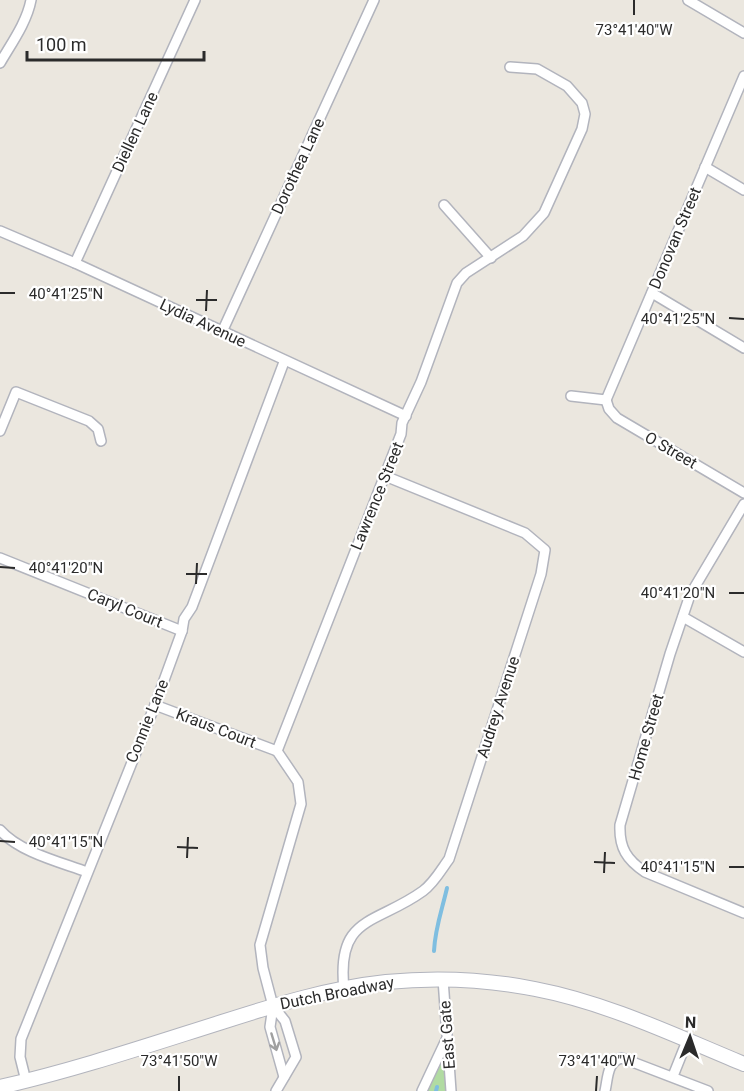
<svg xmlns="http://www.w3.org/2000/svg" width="744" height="1091" font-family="Roboto,sans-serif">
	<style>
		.green { fill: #b1dba2 }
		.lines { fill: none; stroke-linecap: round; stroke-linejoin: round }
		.stream { stroke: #7fbee0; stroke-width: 4 }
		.street-casing { stroke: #b2b4bd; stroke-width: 12 }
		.secondary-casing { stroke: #b2b4bd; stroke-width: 16 }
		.street { stroke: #fff; stroke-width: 9 }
		.secondary { stroke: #fff; stroke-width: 14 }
		.oneway { stroke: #a0a0a0 }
		.ticks { fill: none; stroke: #2b2b2b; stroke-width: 2 }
		.labels { text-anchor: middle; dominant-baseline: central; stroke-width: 4.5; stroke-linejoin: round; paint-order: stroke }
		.street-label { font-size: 16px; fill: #2b2b2b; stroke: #fff }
		.ticks-label { font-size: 15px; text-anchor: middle; fill: #2b2b2b; stroke: #fff; stroke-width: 4.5; stroke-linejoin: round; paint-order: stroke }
	</style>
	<rect width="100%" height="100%" fill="#ebe7df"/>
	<path class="green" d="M446,1049L447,1091H426Z"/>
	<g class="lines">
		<g class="stream">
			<path d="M434,951C435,928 442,910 447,888"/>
			<path d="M436,1091L437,1087"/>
		</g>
		<g class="street-casing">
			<g id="street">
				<path d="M688,0L744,33"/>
				<path d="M0,63C11,44 27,22 31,0"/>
				<path d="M705,167L744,190"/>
				<path d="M444,205L491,258"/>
				<path d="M0,231L75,263L406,416"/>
				<path d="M75,263L195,0"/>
				<path d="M652,293L744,348"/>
				<path d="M222,332L374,0"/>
				<path d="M571,396L606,400"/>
				<path d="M606,400L744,76"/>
				<path d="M606,400L609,409L617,418L744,493"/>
				<path d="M0,431L16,392L89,421L98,429L101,441"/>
				<path d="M744,504L690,595L670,654L620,825C619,848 627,860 645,872L744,913"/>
				<path d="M0,558L182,631"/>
				<path d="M683,617L744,652"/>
				<path d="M155,705L277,751"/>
				<path d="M277,751L401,434L402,423L421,382L457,283L466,273L523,236L544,213L582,129L585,114L582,103L567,86L537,69L510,67"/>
				<path d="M0,830C19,852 60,862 87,872"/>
				<path d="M443,979L451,1091"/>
				<path d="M344,989C336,915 376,925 423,891C434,883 441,870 449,859L541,574L545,550L525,533L385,476"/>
				<path d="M273,1006L270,1027L284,1077"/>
				<path d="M673,1076L687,1041"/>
				<path d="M26,1081L20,1057L21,1039L155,705L182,631L184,619L192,607L284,362"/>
				<path d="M276,1091L296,1057L285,1021L273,1006L263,968L260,945L301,804L298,782L277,751"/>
				<path d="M422,1091L446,1040"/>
				<path d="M605,1091C608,1078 607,1061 622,1058L708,1091"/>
			</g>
		</g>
		<g class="secondary-casing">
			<path id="secondary" d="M0,1087C75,1070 149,1045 222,1022C275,1005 330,988 386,982C436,977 485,979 535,989C608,1003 676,1036 744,1064"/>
		</g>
		<use href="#street" class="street"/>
		<use href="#secondary" class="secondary"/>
	</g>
	<defs><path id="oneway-shaft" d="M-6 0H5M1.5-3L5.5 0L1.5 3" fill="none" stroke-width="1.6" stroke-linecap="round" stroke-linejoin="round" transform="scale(1.5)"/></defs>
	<use class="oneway" href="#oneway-shaft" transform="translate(274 1042) rotate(73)"/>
	<path class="ticks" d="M634,15V0M0,293H15M196,300H217M206,311L207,290M729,318L744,319M0,567L15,568M186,574H207M196,584L197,563M729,593H744M0,841L15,842M177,847L198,848M187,858L188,837M594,862L615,863M729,867H744M604,873L605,852M179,1091V1076M596,1091L597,1076"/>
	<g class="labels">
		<g class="street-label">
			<text transform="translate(135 132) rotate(-65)">Diellen Lane</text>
			<text transform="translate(298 166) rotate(-65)">Dorothea Lane</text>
			<text transform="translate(675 238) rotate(-67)">Donovan Street</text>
			<text transform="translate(203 323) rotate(25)">Lydia Avenue</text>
			<text transform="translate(671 450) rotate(30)">O Street</text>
			<text transform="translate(377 496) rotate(-68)">Lawrence Street</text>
			<text transform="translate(125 608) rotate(22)">Caryl Court</text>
			<text transform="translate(498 707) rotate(-72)">Audrey Avenue</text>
			<text transform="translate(147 721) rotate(-68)">Connie Lane</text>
			<text transform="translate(216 728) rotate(21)">Kraus Court</text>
			<text transform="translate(646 737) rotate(-74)">Home Street</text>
			<text transform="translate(337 993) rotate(-11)">Dutch Broadway</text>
			<text transform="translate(447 1035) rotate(-94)">East Gate</text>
		</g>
	</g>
	<g class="ticks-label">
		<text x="634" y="35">73°41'40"W</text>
		<text x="66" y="299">40°41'25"N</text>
		<text x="678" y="324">40°41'25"N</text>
		<text x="66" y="573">40°41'20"N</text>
		<text x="678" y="598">40°41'20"N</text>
		<text x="66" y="847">40°41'15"N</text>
		<text x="678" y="872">40°41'15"N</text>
		<text x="179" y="1066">73°41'50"W</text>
		<text x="597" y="1066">73°41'40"W</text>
	</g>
	<g transform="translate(690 1037) rotate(2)" stroke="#ffffff" stroke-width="4.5" paint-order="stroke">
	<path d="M0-4.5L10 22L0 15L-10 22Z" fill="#2b2b2b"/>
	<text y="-9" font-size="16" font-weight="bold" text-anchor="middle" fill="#2b2b2b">N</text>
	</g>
	<path d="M27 51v9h177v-9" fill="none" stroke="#2b2b2b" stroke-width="3"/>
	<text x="36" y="51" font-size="18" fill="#2b2b2b" stroke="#ffffff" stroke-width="4.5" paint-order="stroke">100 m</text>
</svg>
